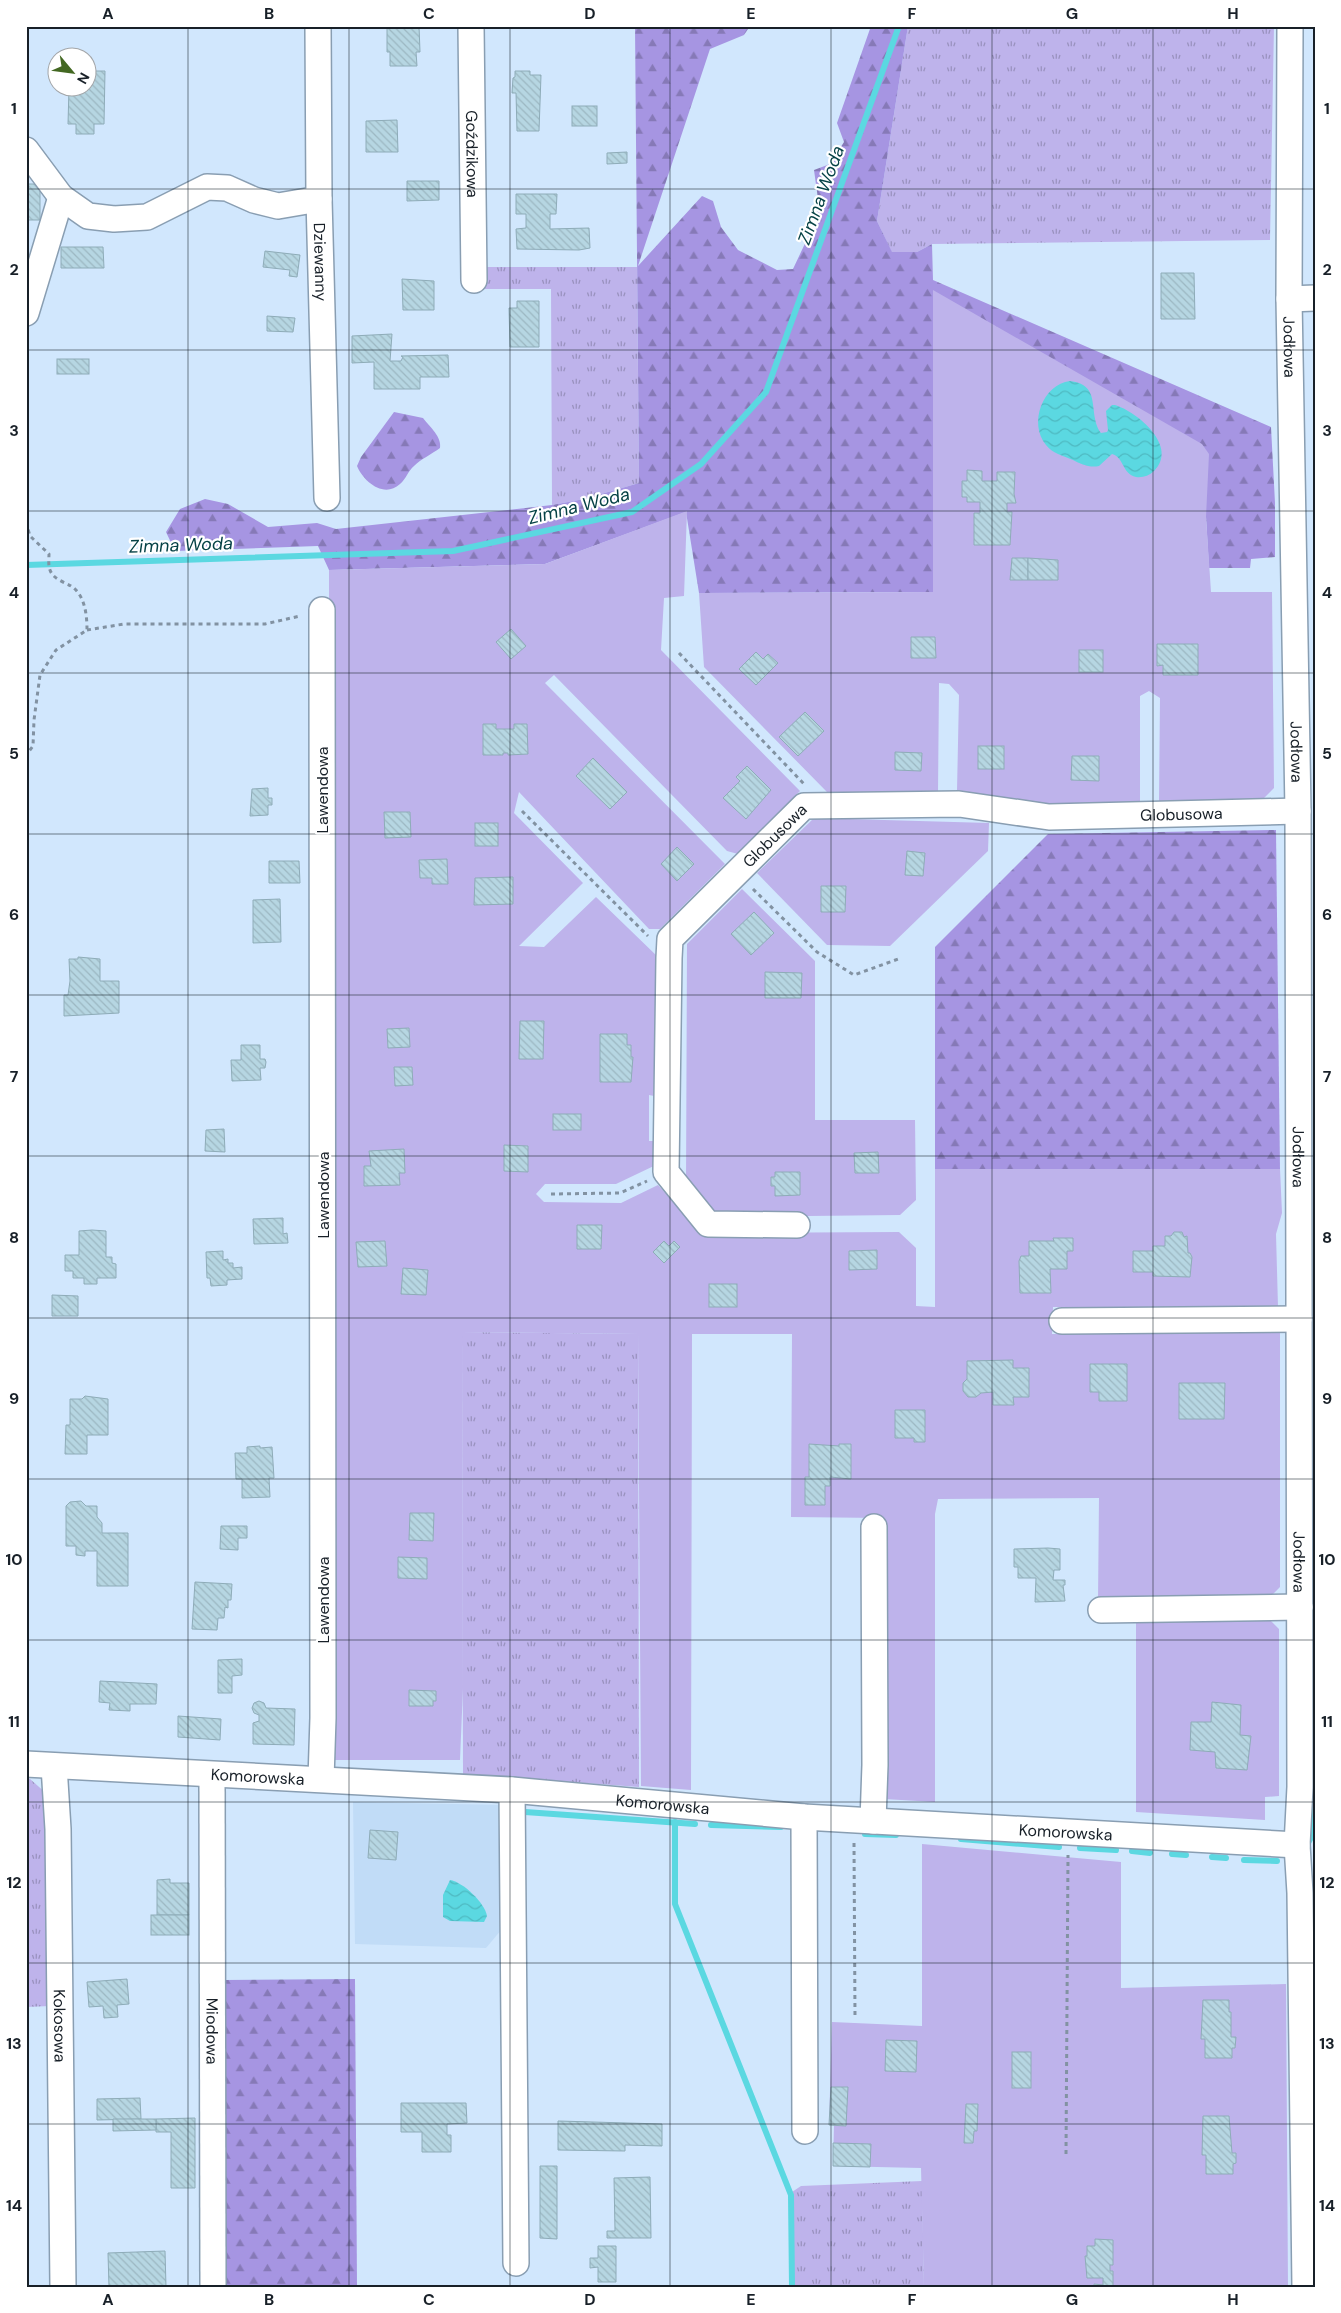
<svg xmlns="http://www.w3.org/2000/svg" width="1341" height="2313" font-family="'DM Sans',sans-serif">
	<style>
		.built { fill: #c1dcf7 }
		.grass { fill: url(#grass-tufts) }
		.forest { fill: url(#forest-firs) }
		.green { fill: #beb3eb }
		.water { fill: url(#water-waves) }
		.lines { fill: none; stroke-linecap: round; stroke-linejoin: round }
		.stream { stroke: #5bd8e1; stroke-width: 6 }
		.building { fill: url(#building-back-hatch); stroke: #8eacb8 }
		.minor-casing { stroke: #899eb2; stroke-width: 28 }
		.path { stroke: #8292a2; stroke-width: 3; stroke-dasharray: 4 4; stroke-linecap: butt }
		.minor { stroke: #fff; stroke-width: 25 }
		.grid { fill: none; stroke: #182028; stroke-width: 1; stroke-opacity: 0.55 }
		.labels { text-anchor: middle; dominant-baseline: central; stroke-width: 4.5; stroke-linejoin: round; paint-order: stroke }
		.street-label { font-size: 16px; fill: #182028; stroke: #fff }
		.water-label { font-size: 18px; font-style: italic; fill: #064246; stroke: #fff }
		.neatline { fill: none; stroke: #182028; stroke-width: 2 }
		.grid-label { font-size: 16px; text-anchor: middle; font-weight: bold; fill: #182028 }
	</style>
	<defs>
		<pattern id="grass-tufts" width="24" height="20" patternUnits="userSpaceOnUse" patternTransform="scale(1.25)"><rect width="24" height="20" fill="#beb3eb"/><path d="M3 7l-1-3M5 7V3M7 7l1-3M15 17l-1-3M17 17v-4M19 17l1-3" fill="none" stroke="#9991be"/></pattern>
		<pattern id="forest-firs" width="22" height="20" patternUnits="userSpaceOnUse" patternTransform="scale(1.25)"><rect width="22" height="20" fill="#a695e2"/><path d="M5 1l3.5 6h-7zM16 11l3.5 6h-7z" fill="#8679b7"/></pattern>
		<pattern id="water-waves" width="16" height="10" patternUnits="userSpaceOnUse" patternTransform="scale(1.25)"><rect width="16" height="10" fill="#5bd8e1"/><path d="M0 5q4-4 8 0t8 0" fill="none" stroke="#4eb9c1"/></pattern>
		<pattern id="building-back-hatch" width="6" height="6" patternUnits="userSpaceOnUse" patternTransform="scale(1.25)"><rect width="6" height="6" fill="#b6d6e2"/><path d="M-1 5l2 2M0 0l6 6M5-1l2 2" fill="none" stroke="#9cb7c2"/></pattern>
	</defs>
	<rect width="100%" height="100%" fill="#d1e7fd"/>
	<path class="built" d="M353,1802L505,1805L507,1923L486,1948L355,1944Z"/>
	<g class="grass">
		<path d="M908,26H1274L1270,240L932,244L917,252L892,253L877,221Z"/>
		<path d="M484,267H637L639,483L584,499L552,505L551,289H483Z"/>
		<path d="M462,1332L638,1334L639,1787L463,1774Z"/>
		<path d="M26,1778L30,1779L47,1794L50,2006L26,2007Z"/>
		<path d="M922,2181L924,2287H789V2194L801,2186Z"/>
	</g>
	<g class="forest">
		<path d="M635,26H750L744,35L710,49L638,266L702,196L713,201L721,227L738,250L777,270L793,269L817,218L818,199L814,170L830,164L844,142L837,123L871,26H908L877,221L892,252H917L932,244L933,280L1271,427L1275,503V557L1251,559L1250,568H1209L1206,517L933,291V592L699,593L686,512L545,564L329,570L318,546L175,551L166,532L180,509L205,499L228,504L268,527L317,523L336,529L552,505L584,499L639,483Z"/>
		<path d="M394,412L423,418C430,427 442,437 440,448C432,454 421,459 414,466C408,471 406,479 400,484C384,499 363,481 357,466L361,457Z"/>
		<path d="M1276,830L1280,1169H935V947L1048,834Z"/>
		<path d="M355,1979L357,2287H225L224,1980Z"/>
	</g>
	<g class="green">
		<path d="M933,290L1202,444L1209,454L1206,517L1211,592H1272L1274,788L1257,805L1159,803L1160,698L1149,691L1140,696V804L1046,806L957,791L959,695L949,684L939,683L938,792H827L704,667L699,593L933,592Z"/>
		<path d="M687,511L684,596L664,598L661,650L800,791L738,854L727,851L554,675L545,683L725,864L660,929H649L519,792L514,813L583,883L519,946L544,947L596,897L659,958L654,1096L649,1095V1141H658V1164L616,1184H545L536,1194L544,1202L621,1203L658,1185L702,1233L899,1232L916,1248V1306L935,1307V1169H1280L1282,1213L1276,1234L1278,1307H1053L1052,1334L1280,1332V1587L1267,1600L1098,1601L1099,1498L938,1499L935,1514V1802L884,1799L883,1518L791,1517L792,1334H692L691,1790L641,1786L638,1334L462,1332L463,1688L460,1760H330L329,570L545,564Z"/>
		<path d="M814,818L989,823L988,851L890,946L827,945L757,873Z"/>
		<path d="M742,889L815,961V1120H915L916,1200L900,1215L727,1217L703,1206L686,1185L687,944Z"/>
		<path d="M1266,1616L1279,1629V1796L1265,1797V1820L1136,1812V1617Z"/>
		<path d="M922,1844L1121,1862V1988L1286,1984L1288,2287H924L921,2168L833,2166L834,2125H829L832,2022L922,2026Z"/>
	</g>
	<g class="water">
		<path d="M1070,381C1103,385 1087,413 1101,433L1107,432L1108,430L1106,411L1112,405H1115C1138,412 1179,447 1154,471C1149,476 1142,478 1136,477C1122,474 1124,457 1112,454L1099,466C1089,468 1081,464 1073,460C1063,456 1052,453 1046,445C1028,423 1043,384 1070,381Z"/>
		<path d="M450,1880C463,1882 485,1903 487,1916L484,1922L450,1921L443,1917V1895Z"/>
	</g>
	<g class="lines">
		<g class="stream">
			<path d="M26,565L453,551L632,512L701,464L766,392L899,26"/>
			<path d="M1314,1728L1315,1722"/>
			<path d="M525,1812L695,1824"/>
			<path d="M675,1822V1904L791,2195L792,2287"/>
			<path d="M711,1825L781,1827"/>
			<path d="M865,1834L896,1835"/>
			<path d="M961,1839L1059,1847"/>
			<path d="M1309,1841L1314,1832L1315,1808"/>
			<path d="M1080,1848L1116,1850"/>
			<path d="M1132,1851L1150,1853"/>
			<path d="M1172,1854L1186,1855"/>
			<path d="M1212,1857L1226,1858"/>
			<path d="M1244,1860L1277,1861"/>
		</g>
	</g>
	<g class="building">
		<path d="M387,26H419L420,52H416L417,66H390V52H387Z"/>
		<path d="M88,71H105L104,124H94V134H76V124H68L69,88H88Z"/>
		<path d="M515,71H530V75H541L539,131H517L516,93H512L513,78L515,77Z"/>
		<rect x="572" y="106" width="25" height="20"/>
		<path d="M397,120L398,152H366V121Z"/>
		<path d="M627,152V163L607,164V153Z"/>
		<path d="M407,181H439V200L407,201Z"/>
		<rect x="26" y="184" width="14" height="36"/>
		<path d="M516,194H557L556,214H550V229L589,228L590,248L579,250L517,249L516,229L526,228V214H516Z"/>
		<path d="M61,247H103L104,268H61Z"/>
		<path d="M265,251L300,255L297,277L289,276L290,270L263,267Z"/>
		<path d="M1161,273H1194L1195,319H1161Z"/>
		<path d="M402,279L434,281V310H403Z"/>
		<path d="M517,301H539V347H510L509,308H517Z"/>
		<path d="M267,316L295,318L293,332L267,331Z"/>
		<path d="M392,334L390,361H401L403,357L401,356L448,355L449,377H420V389H374V362L352,363V336Z"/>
		<rect x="57" y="359" width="32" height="15"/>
		<path d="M967,470L982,471V481H997V472H1015L1014,494L1016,503H1007V512H1012L1010,545H974V513H980V502H967V497H962V481H967Z"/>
		<path d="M1012,558H1028V580H1010Z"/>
		<path d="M1028,558L1058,560V580H1028Z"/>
		<path d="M511,629L526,646L511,659L496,642Z"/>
		<path d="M911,637H935L936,658H911Z"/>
		<path d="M1157,644H1198V675H1163V665L1157,666Z"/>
		<rect x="1079" y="650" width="24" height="22"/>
		<path d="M756,652L763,659L768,654L778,663L756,685L739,669Z"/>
		<path d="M805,712L824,731L798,756L779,737Z"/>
		<path d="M483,724H496V729H514V724H527L528,754L508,755V753H503V755H483Z"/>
		<rect x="978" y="746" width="26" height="23"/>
		<path d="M895,752L922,753L921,771L895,770Z"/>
		<path d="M1072,756H1099V781L1071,780Z"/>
		<path d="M593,758L627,792L610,809L576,776Z"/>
		<path d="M747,766L771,790L746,819L723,798L740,781L736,777Z"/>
		<path d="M268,788V798H272V805H268V815L250,816L252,789Z"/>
		<path d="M384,812H410L411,837L385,838Z"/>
		<rect x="475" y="823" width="23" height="23"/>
		<path d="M677,847L694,864L677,881L661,864Z"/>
		<path d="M907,851L925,853L923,876L905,875Z"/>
		<path d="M447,859L448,884H432V878H420L419,860Z"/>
		<path d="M269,861H299L300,883H269Z"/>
		<path d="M513,877V904L474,905L475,878Z"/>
		<path d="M821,886H846L845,912H821Z"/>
		<path d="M280,899L281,942L253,943V900Z"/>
		<path d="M754,912L774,933L751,955L731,934Z"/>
		<path d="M78,957L100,959V981H119V1013L64,1016V995H68L70,981L69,959H78Z"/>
		<path d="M765,972L802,973L801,998H765Z"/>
		<path d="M520,1021H544L543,1059H519Z"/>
		<path d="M409,1028L410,1047L388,1048L387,1029Z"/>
		<path d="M600,1034H627V1045H631V1057H633L631,1082H600Z"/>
		<path d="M241,1045H260V1059H265L266,1062L265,1068H260L261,1080L232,1081L231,1060H241Z"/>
		<path d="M394,1067H412L413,1085L395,1086Z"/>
		<rect x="553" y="1114" width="28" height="16"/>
		<path d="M224,1129L225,1152L205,1151L206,1130Z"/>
		<path d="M504,1145L528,1146V1172L504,1171Z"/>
		<path d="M404,1149L405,1173H399L400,1185L364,1186V1166H371L369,1151Z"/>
		<path d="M878,1152L879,1173H855L854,1153Z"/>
		<path d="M775,1172H800V1195L775,1196V1186H771V1177H775Z"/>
		<path d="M283,1218V1234L287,1233L288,1243L254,1244L253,1219Z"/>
		<path d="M577,1225H602L601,1249H577Z"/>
		<path d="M92,1230L106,1231V1257H112V1263L116,1264V1278H97V1284H84V1278H73V1271H65V1255H79V1231Z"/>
		<path d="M1174,1232H1182L1184,1237L1187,1236L1188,1253H1190L1192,1257L1190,1277L1153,1276V1272H1133V1251H1153V1246H1165V1236H1171Z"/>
		<path d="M1053,1238H1073V1251H1067V1269H1050L1051,1293H1020L1019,1261L1021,1256H1029V1241H1054Z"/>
		<path d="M385,1241L387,1266L358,1267L356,1242Z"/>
		<path d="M664,1241L669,1246L674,1241L680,1247L664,1263L653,1252Z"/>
		<path d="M877,1250V1269L849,1270V1251Z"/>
		<path d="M223,1251V1260L228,1259V1263H233V1268L242,1267V1279L227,1280V1285L211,1286L210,1278H207L206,1252Z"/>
		<path d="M403,1268L428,1270L426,1295L401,1294Z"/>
		<rect x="709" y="1284" width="28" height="23"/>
		<path d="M52,1295L78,1296V1316H52Z"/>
		<path d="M1013,1360V1368H1029V1397H1013L1014,1405H993V1392L981,1393L976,1397H968L963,1391V1383L967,1379V1361Z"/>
		<path d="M1090,1364H1127V1401H1099V1392H1090Z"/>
		<path d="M1179,1383H1225L1224,1419H1179Z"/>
		<path d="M85,1396L108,1399V1435H87V1454H65L66,1425H70V1399H82Z"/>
		<path d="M895,1410H925V1442H914V1438H895Z"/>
		<path d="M809,1444L839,1446V1444H851V1479L830,1477V1486H825V1505H805V1477H809Z"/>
		<path d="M260,1446V1448L272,1447L274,1478H269L270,1497L242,1498V1479H236L235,1453H247V1447Z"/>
		<path d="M81,1501L86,1506H97V1517L102,1523V1533H128V1586H97V1551H85V1556L76,1555V1546H66V1506L70,1502Z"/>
		<path d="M410,1513H434L433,1541L409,1540Z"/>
		<path d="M221,1526H247V1538H238V1550L220,1549Z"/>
		<path d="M1048,1548L1060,1549V1570H1054L1053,1580H1065V1585H1063L1065,1601L1035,1602L1036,1578H1018V1567H1014V1549Z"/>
		<path d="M398,1557L427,1558V1579L398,1578Z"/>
		<path d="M195,1582L232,1584L231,1600H228V1608L225,1607L224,1618H218L217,1630L192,1629Z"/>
		<path d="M242,1659V1675L232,1676V1693H218V1660Z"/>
		<path d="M100,1681L157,1684L156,1704H130V1711L109,1710L110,1703L99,1702Z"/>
		<path d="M409,1690L436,1691V1701H433V1706H409Z"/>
		<path d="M259,1701L264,1703L266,1708L295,1709L294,1745L253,1744V1723L259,1721V1715L254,1713L252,1708L254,1703Z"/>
		<path d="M1212,1702L1241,1705L1240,1735L1251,1736L1247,1770L1216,1768L1215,1752L1190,1750L1191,1722H1211Z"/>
		<path d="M178,1716L221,1719L220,1740L178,1737Z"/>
		<path d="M370,1830L398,1832L396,1860L368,1858Z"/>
		<path d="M170,1879V1883H189V1915H157V1880Z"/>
		<rect x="151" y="1915" width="38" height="20"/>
		<path d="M127,1979L129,2004L117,2005L118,2017L104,2018L103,2006L89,2007L87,1982Z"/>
		<path d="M1203,2000H1229V2012H1231V2037H1236L1235,2048H1232V2058H1205V2039H1201Z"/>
		<path d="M886,2040L917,2041L916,2072L885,2071Z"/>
		<rect x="1012" y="2052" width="19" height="36"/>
		<path d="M831,2087H848L846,2126L829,2125Z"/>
		<path d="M140,2098L141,2119L97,2120V2099Z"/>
		<path d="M401,2103H466L467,2123L447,2124V2135H451V2152H422V2132H401Z"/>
		<path d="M966,2104H978L977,2131H974L973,2143H964Z"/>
		<path d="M1203,2116H1229L1232,2153H1236V2163L1233,2164V2174H1206V2155H1202Z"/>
		<path d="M195,2118V2188H171V2132H156V2119Z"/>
		<path d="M113,2119H156V2130L113,2131Z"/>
		<path d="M558,2121L662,2124V2146L625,2145V2151L558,2150Z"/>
		<path d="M833,2143L871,2144L870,2167L833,2166Z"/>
		<path d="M540,2166H557V2239L540,2238Z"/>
		<path d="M650,2177L651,2238H607V2231H615L614,2178Z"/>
		<path d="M1095,2239L1113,2240V2265H1110V2271H1113V2287H1094V2284L1103,2285V2278H1087L1085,2256H1087V2246H1095Z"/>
		<path d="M598,2246H616V2282H598V2267L590,2268V2258H598Z"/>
		<path d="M165,2251L166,2287H109L108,2253Z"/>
	</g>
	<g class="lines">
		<g class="minor-casing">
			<g id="minor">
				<path id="s1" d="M318,26L319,199L327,498"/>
				<path id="s2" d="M471,26L474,280"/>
				<path id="s3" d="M1290,26L1289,299L1298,811L1300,1787L1297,1845L1300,1893L1305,2287"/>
				<path d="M26,150L61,197L88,216L114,219L147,217L207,187L227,188L254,200L278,206L319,199"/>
				<path d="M1289,299L1315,298"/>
				<path d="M26,313L61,197"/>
				<path id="s4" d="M797,1225L708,1224L666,1172L669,958L670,939L804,806L959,804L1049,817L1298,811"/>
				<path d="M1062,1321L1299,1319"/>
				<path d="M1101,1610L1300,1607"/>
				<path id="s5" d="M26,1764L512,1790L804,1817L1297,1845"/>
				<path id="s6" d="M54,1766L58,1829L63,2287"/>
				<path id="s7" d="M212,1775L213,2287"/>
				<path d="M321,1779L323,1718L322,610"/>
				<path d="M512,1790L516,2263"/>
				<path d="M804,1817L805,2131"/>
				<path d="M873,1821L875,1765L874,1527"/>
			</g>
		</g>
		<g class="path">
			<path d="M26,522L30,536L49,554C49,558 48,565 50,570C53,579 64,582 71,586C85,595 87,615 87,630L56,650L40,675L34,720L33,746L26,755"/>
			<path d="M87,630L124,624H265L300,616"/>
			<path d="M679,653L804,784"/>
			<path d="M522,811L648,936"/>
			<path d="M753,889L817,952L854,975L901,958"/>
			<path d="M551,1194L620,1193L647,1181"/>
			<path d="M854,1843L855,2017"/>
			<path d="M1066,2154L1068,1855"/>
		</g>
		<use href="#minor" class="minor"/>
	</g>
	<path class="grid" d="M188,26V2287M349,26V2287M510,26V2287M670,26V2287M831,26V2287M992,26V2287M1153,26V2287M26,189H1315M26,350H1315M26,511H1315M26,673H1315M26,834H1315M26,995H1315M26,1156H1315M26,1318H1315M26,1479H1315M26,1640H1315M26,1802H1315M26,1963H1315M26,2124H1315"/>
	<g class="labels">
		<g class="street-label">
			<text stroke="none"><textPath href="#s2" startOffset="128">Goździkowa</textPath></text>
			<text stroke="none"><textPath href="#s1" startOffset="236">Dziewanny</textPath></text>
			<text stroke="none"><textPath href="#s3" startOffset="321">Jodłowa</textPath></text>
			<text stroke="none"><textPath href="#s3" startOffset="726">Jodłowa</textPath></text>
			<text transform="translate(322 790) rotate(-90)">Lawendowa</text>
			<text stroke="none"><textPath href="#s4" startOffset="956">Globusowa</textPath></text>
			<text stroke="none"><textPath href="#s4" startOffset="536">Globusowa</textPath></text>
			<text stroke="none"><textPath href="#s3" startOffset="1131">Jodłowa</textPath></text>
			<text transform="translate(323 1195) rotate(-90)">Lawendowa</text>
			<text stroke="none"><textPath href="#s3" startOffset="1536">Jodłowa</textPath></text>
			<text transform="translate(323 1600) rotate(-90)">Lawendowa</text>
			<text stroke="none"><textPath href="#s5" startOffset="232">Komorowska</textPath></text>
			<text stroke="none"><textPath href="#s5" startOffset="638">Komorowska</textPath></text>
			<text stroke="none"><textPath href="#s5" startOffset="1042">Komorowska</textPath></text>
			<text stroke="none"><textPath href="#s6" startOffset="260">Kokosowa</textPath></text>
			<text stroke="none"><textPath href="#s7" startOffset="256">Miodowa</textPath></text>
		</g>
		<g class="water-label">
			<text transform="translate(821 195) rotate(-70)">Zimna Woda</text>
			<text transform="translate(579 506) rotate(-14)">Zimna Woda</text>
			<text transform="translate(181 545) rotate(-2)">Zimna Woda</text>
		</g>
	</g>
	<rect width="1341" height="2313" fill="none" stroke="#ffffff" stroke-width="55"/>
	<g transform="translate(72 72) rotate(119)"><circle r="24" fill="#ffffff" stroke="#a3a6a9"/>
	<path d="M0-4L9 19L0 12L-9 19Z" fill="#436822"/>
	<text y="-8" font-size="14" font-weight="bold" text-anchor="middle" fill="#182028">N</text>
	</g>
	<rect x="28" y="28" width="1286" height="2258" class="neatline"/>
	<g class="grid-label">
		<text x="108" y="19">A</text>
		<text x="269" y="19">B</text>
		<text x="429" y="19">C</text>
		<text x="590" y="19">D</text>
		<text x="751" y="19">E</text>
		<text x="912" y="19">F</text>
		<text x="1072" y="19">G</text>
		<text x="1233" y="19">H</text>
		<text x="14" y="114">1</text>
		<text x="1327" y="114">1</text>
		<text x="14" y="275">2</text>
		<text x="1327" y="275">2</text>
		<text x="14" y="436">3</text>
		<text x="1327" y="436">3</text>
		<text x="14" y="598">4</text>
		<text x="1327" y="598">4</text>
		<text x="14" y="759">5</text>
		<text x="1327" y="759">5</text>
		<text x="14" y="920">6</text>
		<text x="1327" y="920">6</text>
		<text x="14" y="1082">7</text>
		<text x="1327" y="1082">7</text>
		<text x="14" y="1243">8</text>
		<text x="1327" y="1243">8</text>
		<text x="14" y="1404">9</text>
		<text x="1327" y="1404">9</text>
		<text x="14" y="1565">10</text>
		<text x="1327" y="1565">10</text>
		<text x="14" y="1727">11</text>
		<text x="1327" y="1727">11</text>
		<text x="14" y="1888">12</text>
		<text x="1327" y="1888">12</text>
		<text x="14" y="2049">13</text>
		<text x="1327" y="2049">13</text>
		<text x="14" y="2211">14</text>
		<text x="1327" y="2211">14</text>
		<text x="108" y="2305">A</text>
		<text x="269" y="2305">B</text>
		<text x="429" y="2305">C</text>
		<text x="590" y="2305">D</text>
		<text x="751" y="2305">E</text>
		<text x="912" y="2305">F</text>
		<text x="1072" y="2305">G</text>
		<text x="1233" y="2305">H</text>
	</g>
</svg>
